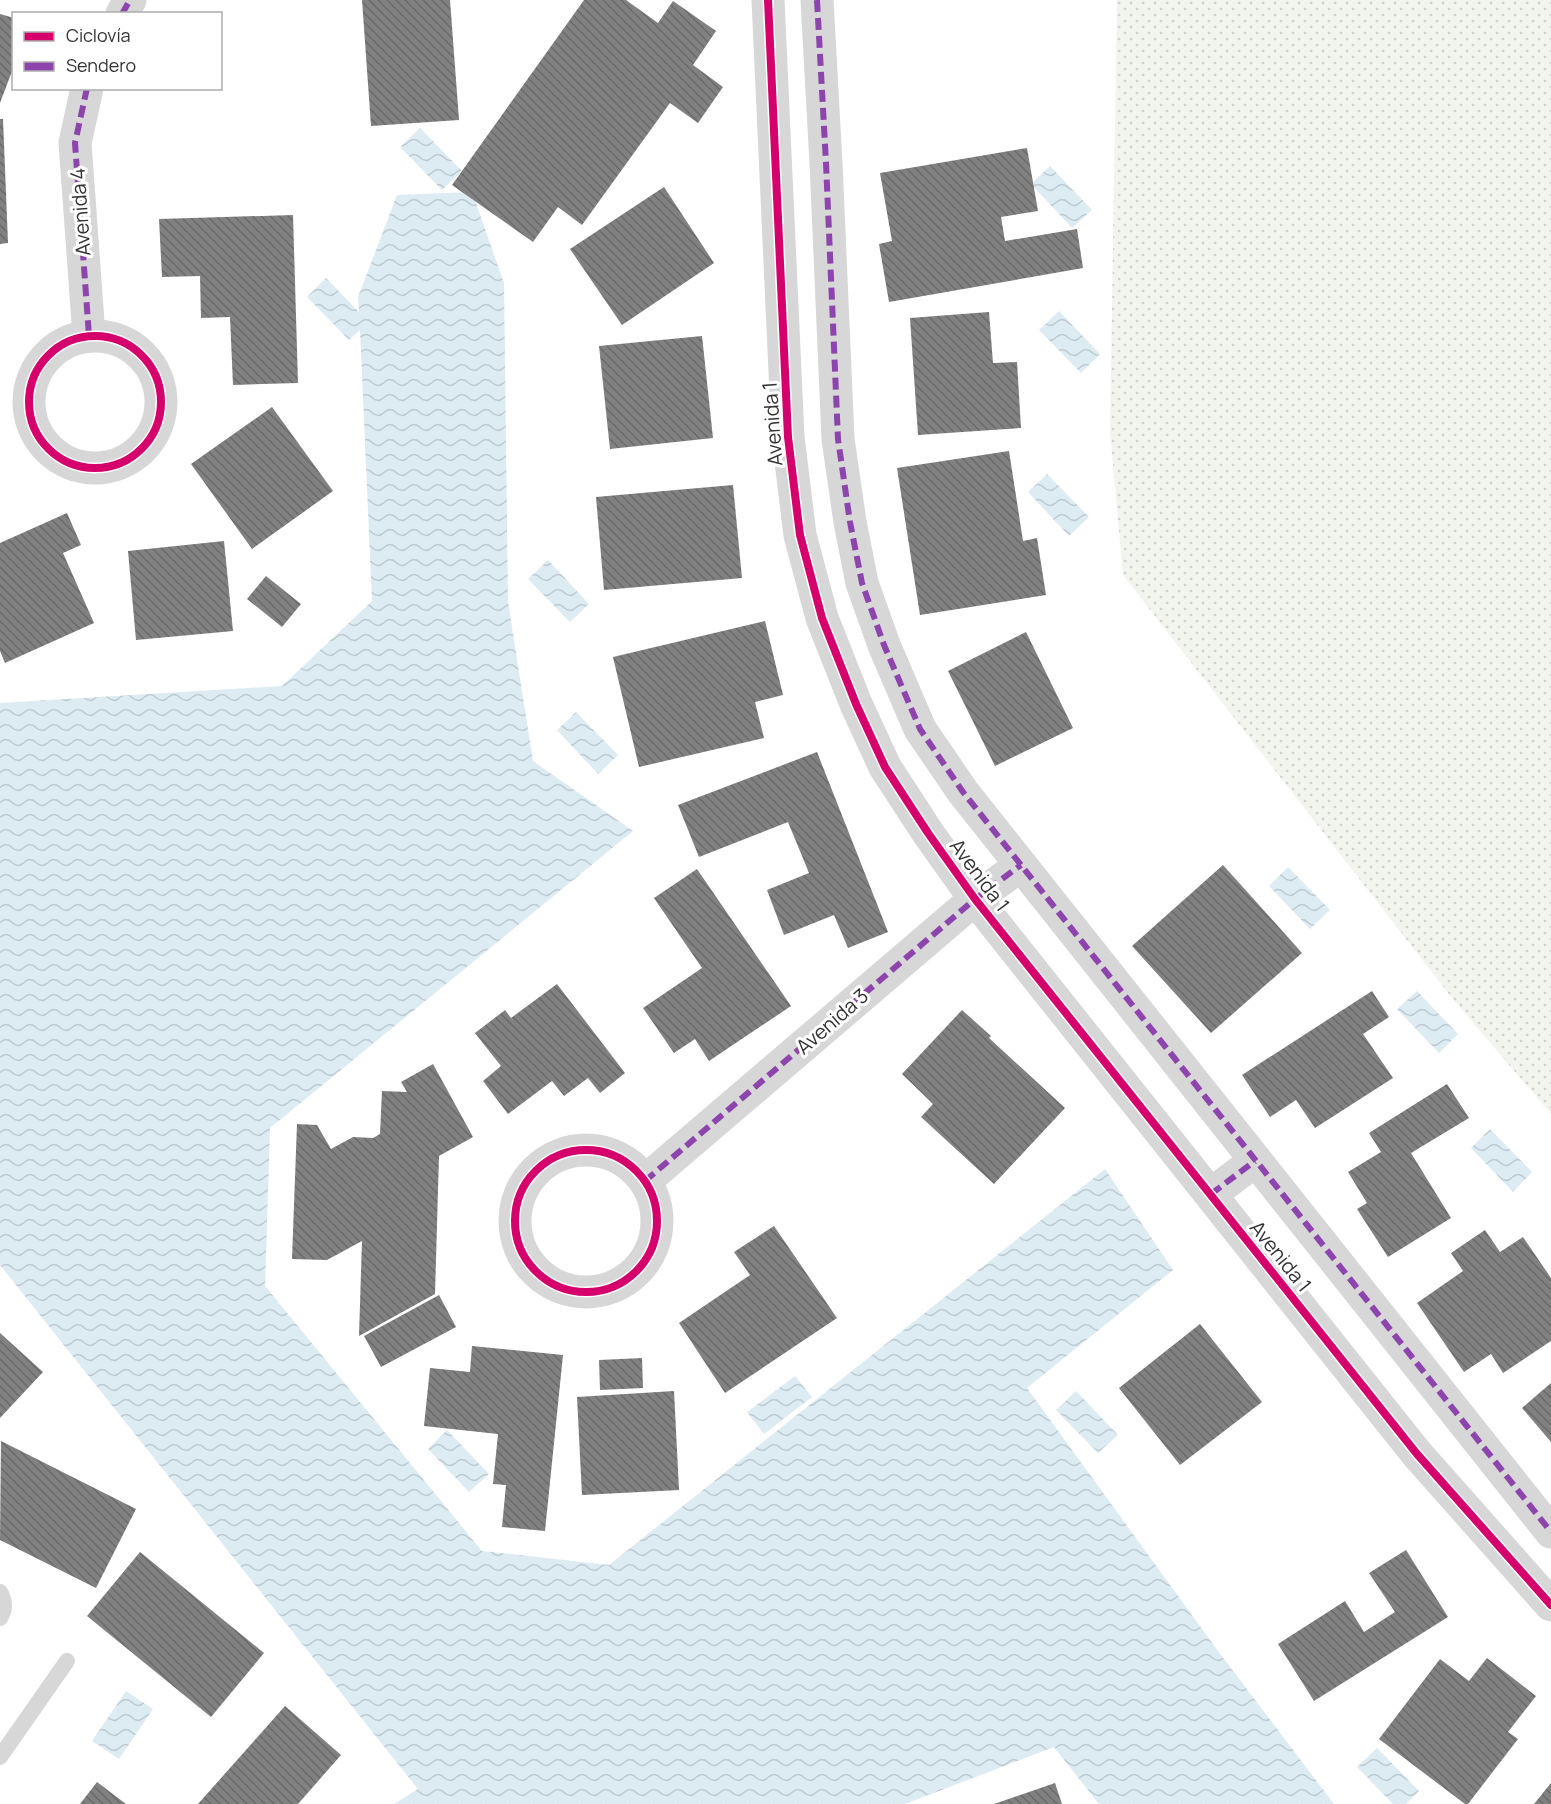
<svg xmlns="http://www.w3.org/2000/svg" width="1551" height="1804" font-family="Manrope,sans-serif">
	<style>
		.green { fill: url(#green-dots) }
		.water { fill: url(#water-waves) }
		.building { fill: url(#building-back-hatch) }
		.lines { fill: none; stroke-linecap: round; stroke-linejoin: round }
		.lane { stroke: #d7d7d7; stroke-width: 16 }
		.street { stroke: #d7d7d7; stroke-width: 33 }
		.quiet { stroke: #8e44ad; stroke-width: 6; stroke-dasharray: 12 6; stroke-linecap: butt }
		.cycleway-casing { stroke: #fff; stroke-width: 11 }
		.cycleway { stroke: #d6006c; stroke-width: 8 }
		.labels { text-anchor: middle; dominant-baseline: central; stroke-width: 6; stroke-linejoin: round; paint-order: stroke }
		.street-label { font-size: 20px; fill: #333; stroke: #fff }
	</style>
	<defs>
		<pattern id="green-dots" width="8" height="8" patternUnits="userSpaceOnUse" patternTransform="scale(1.5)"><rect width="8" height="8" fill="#f1f5ed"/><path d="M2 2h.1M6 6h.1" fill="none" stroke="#cfd2cc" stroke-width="1.8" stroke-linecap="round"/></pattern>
		<pattern id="water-waves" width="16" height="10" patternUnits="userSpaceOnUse" patternTransform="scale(1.5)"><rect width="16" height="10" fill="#ddebf3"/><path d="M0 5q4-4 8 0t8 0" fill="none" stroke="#becad1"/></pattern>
		<pattern id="building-back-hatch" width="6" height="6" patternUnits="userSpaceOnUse" patternTransform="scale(1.5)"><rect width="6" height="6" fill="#818181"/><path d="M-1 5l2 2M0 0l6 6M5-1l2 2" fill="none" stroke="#6a6a6a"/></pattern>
	</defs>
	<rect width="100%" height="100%" fill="#fff"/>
	<path class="green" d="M1117,0H1551V1114L1452,998L1123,575L1110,431Z"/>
	<g class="water">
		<path d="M420,128L462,171L442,190L400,147Z"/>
		<path d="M1050,166L1092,210L1072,228L1031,184Z"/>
		<path d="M472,192L504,283L508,602L533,761L633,831L270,1128L265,1286L482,1551L609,1565L1105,1169L1173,1270L1027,1388L1218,1651L1334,1804H1099L1054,1747L905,1804H394L418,1789L0,1265V703L282,686L372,601L360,330L349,340L307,297L326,278L359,312L358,297L397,195Z"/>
		<path d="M1059,311L1100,354L1081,373L1039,330Z"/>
		<path d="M1047,474L1089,517L1069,536L1028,492Z"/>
		<path d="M548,560L589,604L570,622L528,579Z"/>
		<path d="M576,712L618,755L598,774L557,730Z"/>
		<path d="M1288,867L1330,910L1310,929L1269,886Z"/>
		<path d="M1417,991L1458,1034L1439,1053L1397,1009Z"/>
		<path d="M1490,1129L1532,1172L1513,1192L1471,1148Z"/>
		<path d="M795,1376L812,1397L764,1434L747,1412Z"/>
		<path d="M1076,1391L1118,1435L1098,1453L1056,1410Z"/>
		<path d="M447,1430L489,1474L469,1492L428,1449Z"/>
		<path d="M126,1691L153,1709L119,1759L92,1741Z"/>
		<path d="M1377,1748L1419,1791L1406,1804H1393L1357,1767Z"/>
	</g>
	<g class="building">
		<path d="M362,0H450L459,120L371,126Z"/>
		<path d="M584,0H626L658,23L673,1L716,31L693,65L723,87L698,123L670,103L582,225L558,207L533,242L452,185Z"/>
		<path d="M0,14L14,18V66L0,103Z"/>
		<path d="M0,119H3L8,243L0,244Z"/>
		<path d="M1027,148L1038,211L1001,217L1005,241L1077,229L1083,268L889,302L879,244L892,241L880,173Z"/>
		<path d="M664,187L714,263L622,325L570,249Z"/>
		<path d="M293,215L298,383L233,385L230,317L201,318L200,276L162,277L159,219Z"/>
		<path d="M989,312L993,363L1017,362L1021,428L918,435L910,318Z"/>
		<path d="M702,336L713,438L610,449L599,346Z"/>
		<path d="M272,407L333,491L252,549L191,464Z"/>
		<path d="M1009,451L1023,541L1037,538L1046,595L920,615L897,468Z"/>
		<path d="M733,485L742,578L604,590L596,497Z"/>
		<path d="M67,513L81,545L63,553L94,623L5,663L0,651V543Z"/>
		<path d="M224,541L233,631L136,640L128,551Z"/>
		<path d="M266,576L301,604L282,627L247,599Z"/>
		<path d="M765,621L783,695L755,702L764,738L639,767L613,657Z"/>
		<path d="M1026,632L1073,728L995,766L948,671Z"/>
		<path d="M817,752L888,932L848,948L834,915L784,935L767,890L809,873L788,822L699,857L678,805Z"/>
		<path d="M1223,865L1302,953L1211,1033L1132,946Z"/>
		<path d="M697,869L791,1006L709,1061L695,1039L674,1053L643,1008L702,968L654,898Z"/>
		<path d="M557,984L625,1073L600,1093L588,1078L564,1096L552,1081L508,1114L483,1081L501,1066L475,1033L505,1010L511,1018Z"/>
		<path d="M1372,991L1389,1017L1363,1034L1393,1078L1315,1128L1296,1100L1270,1117L1242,1075Z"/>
		<path d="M962,1010L991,1036L989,1038L1065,1108L994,1184L921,1117L933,1104L902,1074Z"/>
		<path d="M433,1064L473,1137L439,1156L435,1294L359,1336L362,1241L327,1260L292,1259L297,1124L317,1125L331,1149L353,1137L373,1138L380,1134L382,1091L407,1092L401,1082Z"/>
		<path d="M1447,1084L1469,1118L1411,1153L1451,1218L1388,1257L1357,1209L1367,1203L1348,1172L1381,1152L1369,1133Z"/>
		<path d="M774,1226L837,1318L725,1393L679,1323L750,1275L734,1252Z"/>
		<path d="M1485,1230L1500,1252L1523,1237L1551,1278V1341L1503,1373L1491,1354L1464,1372L1417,1303L1463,1271L1451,1253Z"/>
		<path d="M439,1295L456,1327L381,1367L364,1336Z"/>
		<path d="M1200,1324L1262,1402L1180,1465L1119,1388Z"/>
		<path d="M0,1333L43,1372L0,1418Z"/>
		<path d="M472,1346L563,1355L545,1531L502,1527L506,1485L493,1484L498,1434L424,1426L430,1368L470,1372Z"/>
		<path d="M642,1358L643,1388L600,1390L599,1360Z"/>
		<path d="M1551,1383V1442L1522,1408Z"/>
		<path d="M674,1391L679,1490L582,1495L577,1397Z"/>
		<path d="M1,1441L136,1509L96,1588L0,1540Z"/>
		<path d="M1406,1550L1448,1617L1314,1701L1278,1644L1345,1601L1364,1632L1395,1612L1369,1573Z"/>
		<path d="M140,1552L264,1653L211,1717L87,1616Z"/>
		<path d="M1487,1658L1536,1696L1508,1732L1518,1739L1468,1804H1465L1379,1739L1440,1659L1469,1681Z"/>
		<path d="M285,1706L341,1755L298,1804H198Z"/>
		<path d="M97,1782L126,1804H80Z"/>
		<path d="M1055,1783L1062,1804H994Z"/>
		<path d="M1551,1783V1804H1534Z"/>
	</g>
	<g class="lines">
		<g class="lane">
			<path d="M0,1592C5,1601 6,1609 0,1618"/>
			<path d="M0,1757L67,1661"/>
		</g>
		<g class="street">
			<path d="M768,0L788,437L800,535L822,618L856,704L885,767L928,833L975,899L1417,1454L1551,1605"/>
			<path d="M817,0L826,163L838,439L850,522L862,583L884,645L920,729L963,792L1551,1532"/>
			<path d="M122,14L130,0"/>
			<path d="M87,88L75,143L89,336"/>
			<circle cx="95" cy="402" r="66"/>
			<circle cx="586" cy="1221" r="71"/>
			<path d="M645,1181L975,899L1021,865"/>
			<path d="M1211,1194L1255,1161"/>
		</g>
		<g class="quiet">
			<path d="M817,0L826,163L838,439L850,522L862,583L884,645L920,729L963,792L1551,1532"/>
			<path d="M122,14L130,0"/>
			<path d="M87,88L75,143L89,336"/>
			<path d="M645,1181L975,899L1021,865"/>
			<path d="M1211,1194L1255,1161"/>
		</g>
		<g class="cycleway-casing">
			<g id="cycleway">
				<path d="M768,0L788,437L800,535L822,618L856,704L885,767L928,833L975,899L1417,1454L1551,1605"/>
				<circle cx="95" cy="402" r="66"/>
				<circle cx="586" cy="1221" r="71"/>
			</g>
		</g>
		<use href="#cycleway" class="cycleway"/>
	</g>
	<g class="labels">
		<g class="street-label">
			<text transform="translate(80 212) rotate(-94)">Avenida 4</text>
			<text transform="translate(772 424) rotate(-94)">Avenida 1</text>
			<text transform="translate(980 875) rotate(53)">Avenida 1</text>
			<text transform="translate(832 1021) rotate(-41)">Avenida 3</text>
			<text transform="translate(1281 1256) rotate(51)">Avenida 1</text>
		</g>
	</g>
	<rect x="12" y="12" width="210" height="78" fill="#ffffff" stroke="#adadad" stroke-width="1.5"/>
	<rect x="24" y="32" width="30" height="9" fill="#d6006c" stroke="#adadad" stroke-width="1.5"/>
	<text x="66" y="42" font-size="18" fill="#333333">Ciclovía</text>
	<rect x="24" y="62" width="30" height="9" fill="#8e44ad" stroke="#adadad" stroke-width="1.5"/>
	<text x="66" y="72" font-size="18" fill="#333333">Sendero</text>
</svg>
